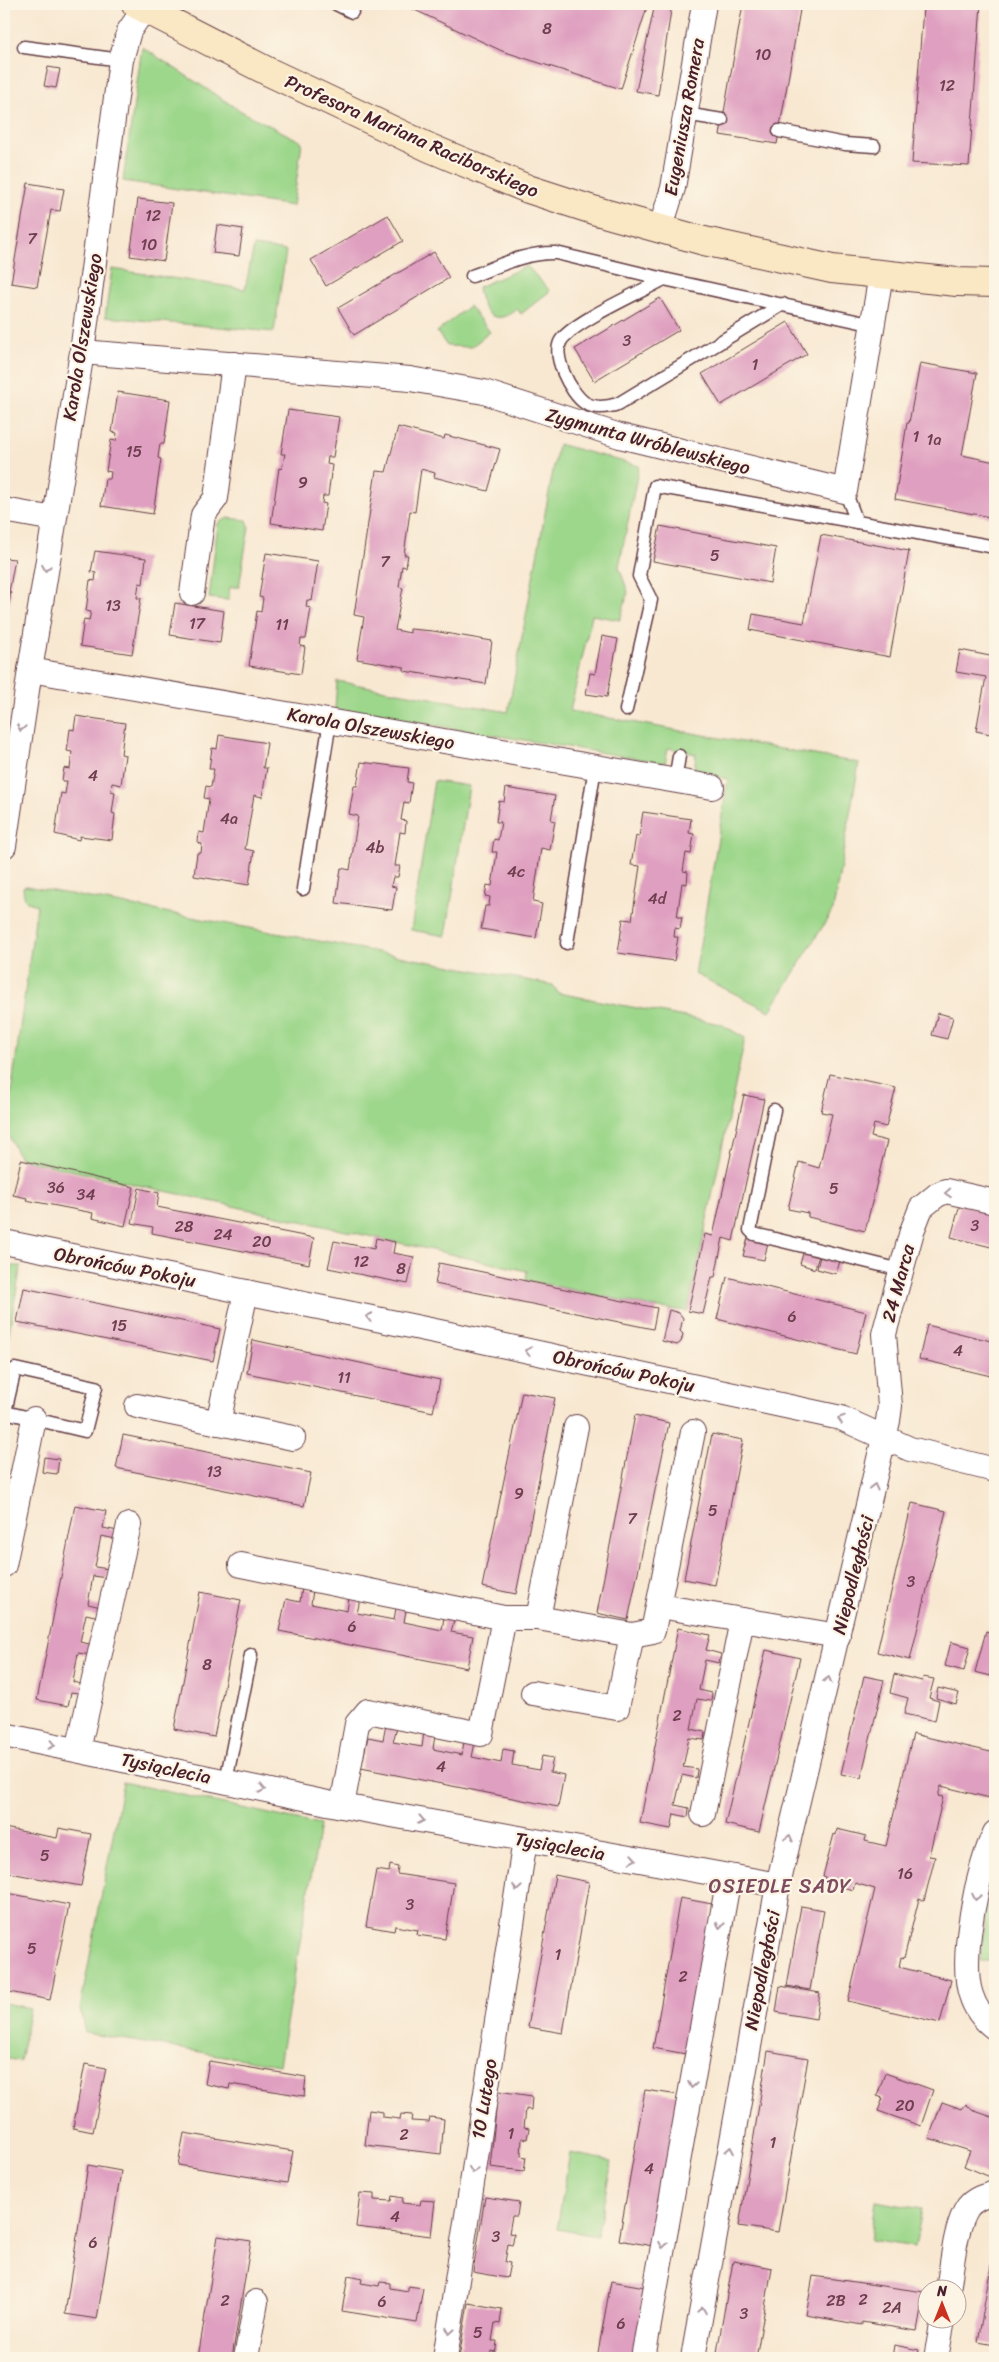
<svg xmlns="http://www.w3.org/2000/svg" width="999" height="2362" font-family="Sriracha,sans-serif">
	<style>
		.green { fill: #9dd78b; stroke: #747b5b }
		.building { fill: #df9fc0 }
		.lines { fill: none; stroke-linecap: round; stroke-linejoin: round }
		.lane-casing { stroke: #643d44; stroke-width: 15 }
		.street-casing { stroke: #643d44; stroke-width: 26 }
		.secondary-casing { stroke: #643d44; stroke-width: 30 }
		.lane { stroke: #fff; stroke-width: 12 }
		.street { stroke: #fff; stroke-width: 24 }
		.secondary { stroke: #fae7c3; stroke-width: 28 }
		.oneway { stroke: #ae9aa0 }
		.labels { text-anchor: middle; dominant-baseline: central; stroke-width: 4.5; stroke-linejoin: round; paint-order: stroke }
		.number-label { font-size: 16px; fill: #6f3f50 }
		.street-label { font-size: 19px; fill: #4a1f2b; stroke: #fcf5e5 }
		.neighbourhood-label { font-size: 20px; letter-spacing: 1px; fill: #7e4c5f; stroke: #fcf5e5 }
	</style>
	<rect width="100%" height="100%" fill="#fcf5e5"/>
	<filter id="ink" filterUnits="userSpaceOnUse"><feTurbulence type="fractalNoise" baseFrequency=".02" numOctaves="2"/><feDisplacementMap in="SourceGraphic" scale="10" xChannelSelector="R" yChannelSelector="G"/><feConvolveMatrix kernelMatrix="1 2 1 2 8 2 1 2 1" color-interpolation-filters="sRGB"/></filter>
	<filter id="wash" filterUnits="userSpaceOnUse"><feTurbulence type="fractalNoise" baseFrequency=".0096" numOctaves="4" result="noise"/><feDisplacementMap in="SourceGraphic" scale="20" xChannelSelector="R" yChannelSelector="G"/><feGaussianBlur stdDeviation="1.12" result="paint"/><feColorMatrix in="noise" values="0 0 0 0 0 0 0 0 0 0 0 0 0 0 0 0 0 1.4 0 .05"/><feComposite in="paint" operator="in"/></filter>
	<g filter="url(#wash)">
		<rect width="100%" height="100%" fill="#f8e8d1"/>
		<g class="green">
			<path d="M142,47L239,110L302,142L293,206L123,181Z"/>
			<path d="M254,246L286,251L274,332L105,317L112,269L245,289Z"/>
			<path d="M527,266L550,291L521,314L517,309C494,328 481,312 478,287Z"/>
			<path d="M469,306L490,332L471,347L447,346L437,332Z"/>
			<path d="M558,444L639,466L619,567L628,592L620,620L592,615L570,711L859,763L833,910L770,1011L695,974L728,779L694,772L696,754L668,748L665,763L335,709L337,681L508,712Z"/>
			<path d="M228,518L247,520L249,526L239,587H230L228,600L209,598L218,523Z"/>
			<path d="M434,781L469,786L446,936L411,930Z"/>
			<path d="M26,886L553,985L558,993L721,1024L745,1038L688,1311L658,1308L526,1280L527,1271L20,1159L6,1130L37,905C25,902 24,900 23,887Z"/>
			<path d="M11,1266H21L7,1343H4V1314L9,1285L4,1281V1272Z"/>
			<path d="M123,1782L320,1825L279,2065L85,2033L80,2009Z"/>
			<path d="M995,1872V1961H980L988,1893Z"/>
			<path d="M4,2003L30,2008L20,2061L4,2058Z"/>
			<path d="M570,2153L612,2161L597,2236L557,2229Z"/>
			<path d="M875,2201L922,2209L915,2247L870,2240Z"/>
		</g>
		<g id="blocks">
			<g class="building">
				<path d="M402,4H648L621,89L502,51Z"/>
				<path d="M655,4H672L658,95L636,91Z"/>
				<path d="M743,4H801L777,144L720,135Z"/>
				<path d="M904,4H981L969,166L912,163L923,7Z"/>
				<path d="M48,67L60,69L56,88L44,86Z"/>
				<path d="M28,183L64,189L60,211L51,210L37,287L11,283Z"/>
				<path d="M138,199L172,203L164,261L130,256Z"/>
				<path d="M388,215L403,241L326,286L311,260Z"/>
				<path d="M217,225L243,229L239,256L213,253Z"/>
				<path d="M434,252L449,278L354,335L338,308Z"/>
				<path d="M660,298L679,330L594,381L575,349Z"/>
				<path d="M788,322L807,354L721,405L702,374Z"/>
				<path d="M920,363L977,373L962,455L995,462V518L895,499L907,423H909Z"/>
				<path d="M118,392L170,400L164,444H160L158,458L161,459L153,514L101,506L105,479H110L111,472L106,471L111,440L116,441L117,433L112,432Z"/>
				<path d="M288,410L339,417L333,457H328L327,464L332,465L328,496H323L322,503L326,504L322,531L271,523L279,468L282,469L285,454H281Z"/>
				<path d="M398,427L444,439L445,435L500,449L488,491L434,477L435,473L421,469L415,512L410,511L404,555H408L406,567L402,566L399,587L403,588L395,630L410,633V629L433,631L492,641L486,684L404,671V667L357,659L364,617L354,615L376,471L386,472Z"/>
				<path d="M660,526L776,548L770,583L653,561Z"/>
				<path d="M821,535L909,551L890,657L750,630L753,614L804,623Z"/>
				<path d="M95,551L146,558L143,584L139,583L137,598H141L132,654L80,646L84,619L89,620L91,612L86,611L90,580L95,581L96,573L91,572Z"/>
				<path d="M266,553L318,561L312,601L307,600L306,607L311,608L306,639H301L300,646L305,647L301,674L249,666L257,611L261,612L263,598L259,597Z"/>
				<path d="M4,558L15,559L9,592H11L6,621H4Z"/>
				<path d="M175,603L224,611L220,643L170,635Z"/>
				<path d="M602,636L618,639L607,697L586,694L590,673L595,674Z"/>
				<path d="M960,650L995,657V735L976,731L986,677L956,672Z"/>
				<path d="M76,716L125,723L121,754L125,755L121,785L112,783L111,791L115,792L112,813L115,814L112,840L80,836L79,840L55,834L61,793L65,794L67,781H62L64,768L70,769L72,752L67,751L70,729L74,730Z"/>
				<path d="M219,735L267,743L263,768H267L262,797L254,795L245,849L254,851L249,885L194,876L197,853H201L202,844L198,843L199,832L204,833L209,799L204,798L206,786L211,787L214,769H209L212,748L217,749Z"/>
				<path d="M361,762L409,768L407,782L412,783L409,803L404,802L401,820L406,821L405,833L400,832L395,866H400L398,877H393L391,886L396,887L392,910L336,903L341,868L350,870L358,816L349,814L354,786H357Z"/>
				<path d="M506,788L555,796L551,820L555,821L550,850L541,848L533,902L542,904L536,938L481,929L485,906H489L490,897L485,896L487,885L492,886L497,852H492L494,839L498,840L501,822H496L499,801L504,802Z"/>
				<path d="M643,812L691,819L689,833L694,834L691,854L686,853L683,871L688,872L687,884L682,883L677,917H682L680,929L675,928L674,937H678L674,961L618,953L623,919L632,920L640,866L631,865L636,836L639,837Z"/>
				<path d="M938,1013L953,1017L947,1039L932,1035Z"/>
				<path d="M830,1074L896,1088L886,1127L874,1124L871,1137L887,1141L865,1231L808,1217V1213L788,1209L799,1162L819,1168L832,1114L821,1112Z"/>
				<path d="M744,1095L764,1099L733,1241L723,1238L715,1277H712L703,1314L688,1311L705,1234L713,1236Z"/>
				<path d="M21,1160L134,1187L125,1226L92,1218L93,1213L26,1200L27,1198L13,1195Z"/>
				<path d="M139,1188L159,1193L157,1207L314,1238L309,1264L152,1233L153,1227L132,1223Z"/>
				<path d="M960,1204L995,1213V1248L951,1237Z"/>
				<path d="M376,1238L395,1242L393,1253L414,1257L408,1284L328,1268L334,1241L374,1249Z"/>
				<path d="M748,1238L768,1242L764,1260L743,1256Z"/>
				<path d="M804,1250L819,1255L815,1269L800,1264Z"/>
				<path d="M820,1256L840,1261L836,1274L817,1269Z"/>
				<path d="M439,1263L657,1308L653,1329L435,1284Z"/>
				<path d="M727,1277L866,1312L856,1354L717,1319Z"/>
				<path d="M24,1288L220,1329L213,1361L17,1322Z"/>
				<path d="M669,1310L679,1313L683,1318L680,1331L683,1334L681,1342L677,1345L662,1341Z"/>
				<path d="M927,1325L995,1342V1377L919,1359Z"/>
				<path d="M253,1340L440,1380L433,1412L247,1373Z"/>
				<path d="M522,1392L555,1398L516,1594L482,1587Z"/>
				<path d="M635,1415L669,1423L628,1620L597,1613Z"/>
				<path d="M712,1434L743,1440L715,1585L684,1579Z"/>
				<path d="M123,1435L311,1473L304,1506L116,1468Z"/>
				<path d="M44,1457L59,1459L57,1474L42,1472Z"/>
				<path d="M912,1503L946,1511L910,1660L877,1652Z"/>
				<path d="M75,1505L106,1511L103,1528L118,1531L116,1539L101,1536L95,1567L109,1569L107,1578L93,1576L88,1604L101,1607L99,1617L86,1614L80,1642L94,1645L92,1655L78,1653L73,1682L86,1685L84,1694L71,1692L68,1706L37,1700Z"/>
				<path d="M302,1588L313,1590L311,1604L347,1611L349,1598L360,1600L357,1613L394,1620L396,1608L406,1610L404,1622L442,1630L444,1617L454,1620L451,1632L473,1636L467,1668L279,1631L286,1599L300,1602Z"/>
				<path d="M200,1592L241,1600L214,1737L174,1729Z"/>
				<path d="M678,1628L710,1635L706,1650L721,1654L719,1663L705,1660L699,1690L712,1693L711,1701L697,1699L691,1729L705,1732L704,1740L689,1738L683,1767L697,1769L696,1778L682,1775L675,1805L689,1808L688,1817L674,1814L671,1829L640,1823Z"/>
				<path d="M986,1631L995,1634V1677L975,1672Z"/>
				<path d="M951,1642L970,1647L964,1671L945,1666Z"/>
				<path d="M766,1650L800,1658L759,1832L725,1824Z"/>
				<path d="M894,1674L922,1681L923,1677L934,1679L929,1698L939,1701L935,1721L904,1714L908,1698L890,1693Z"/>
				<path d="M864,1676L884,1680L861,1778L841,1774Z"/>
				<path d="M938,1688L959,1693L956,1704L936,1698Z"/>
				<path d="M386,1725L397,1727L393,1742L422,1747L424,1732L435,1735L433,1749L462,1755L464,1741L475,1743L472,1757L501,1763L503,1749L514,1751L512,1765L539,1770L542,1756L553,1758L550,1772L564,1775L558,1807L361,1768L368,1737L383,1740Z"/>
				<path d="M913,1734L995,1753L994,1799L941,1786L938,1796L943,1797L929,1856L935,1857L924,1901L919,1899L904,1958L901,1957L899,1967L951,1980L940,2023L848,2001L875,1889L855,1883L853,1890L824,1882L825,1877L823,1876L834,1834L836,1835L837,1829L866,1836L865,1841L886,1846Z"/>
				<path d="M4,1828L57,1838L59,1828L91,1834L81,1886L4,1872Z"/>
				<path d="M390,1865L398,1867L397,1874L454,1883L445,1939L417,1935L418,1930L395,1926L394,1931L366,1926L376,1870L389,1872Z"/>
				<path d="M555,1875L589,1882L563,2033L528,2027Z"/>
				<path d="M7,1893L69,1905L50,2000L4,1991V1899H6Z"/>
				<path d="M680,1898L712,1904L686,2054L653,2048Z"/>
				<path d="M801,1906L824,1910L810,1990L787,1986Z"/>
				<path d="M780,1986L820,1993L816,2019L776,2012Z"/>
				<path d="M768,2051L808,2058L778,2232L739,2226Z"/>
				<path d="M209,2061L306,2077L304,2096L230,2084L229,2089L205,2084Z"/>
				<path d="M85,2064L106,2068L93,2132L73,2128Z"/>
				<path d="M885,2073L933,2090L921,2126L878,2111L883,2098L877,2096Z"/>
				<path d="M645,2090L679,2095L653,2246L619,2240Z"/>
				<path d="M498,2091L532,2096L531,2110L526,2109L524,2127L529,2128L527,2139L522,2138L521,2156L526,2157L524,2171L490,2167Z"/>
				<path d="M942,2102L962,2109L966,2104L972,2110L995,2118V2179L964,2166L970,2151L929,2138Z"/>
				<path d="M369,2110L383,2112V2117L400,2119L401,2114L412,2115L411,2121L429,2122L430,2117L444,2119L441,2154L365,2145Z"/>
				<path d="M184,2133L293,2151L287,2183L178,2165Z"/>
				<path d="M88,2165L121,2171L97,2319L65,2314Z"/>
				<path d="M360,2193L374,2194V2200L391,2201L392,2196L403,2198L402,2203L420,2205L421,2200L435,2201L431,2236L356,2227Z"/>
				<path d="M485,2197L519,2202L517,2216H512L509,2233L514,2234L513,2242L512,2245L508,2244L505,2262L510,2263L507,2278L473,2272Z"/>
				<path d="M218,2236L251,2241L232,2358H198Z"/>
				<path d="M994,2248H995V2345L978,2342Z"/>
				<path d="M733,2261L772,2268L756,2358H716Z"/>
				<path d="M348,2276L362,2279L361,2283L379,2286L380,2282L390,2283V2288L408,2291V2286L423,2288L417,2323L342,2311Z"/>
				<path d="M813,2276L924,2292L917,2331L862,2322V2325L806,2315Z"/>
				<path d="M611,2281L645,2287L633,2358H597Z"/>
				<path d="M468,2303L502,2309L500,2324L495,2323L492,2341H497L496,2349L495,2352L491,2351L490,2358H459Z"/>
				<path d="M894,2345L919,2350L917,2358H892Z"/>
			</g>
		</g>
	</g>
	<g filter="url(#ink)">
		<use href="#blocks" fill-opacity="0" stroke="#643d44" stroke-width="1"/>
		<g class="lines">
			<g class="lane-casing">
				<g id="lane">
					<path d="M336,4L352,12"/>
					<path d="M24,47L121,60"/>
					<path d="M685,114L722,120"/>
					<path d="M779,131L845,144L874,146"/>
					<path d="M472,276C499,266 526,252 556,253L664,279"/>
					<path d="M783,304L618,404C608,407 595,409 585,403C571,394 550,354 562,339C579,319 639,293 664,279L874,325"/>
					<path d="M857,522L995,547"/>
					<path d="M626,710L651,600L639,576L655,486L857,522L845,491"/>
					<path d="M675,781L679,756"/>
					<path d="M303,889L330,721"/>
					<path d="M567,943L595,767"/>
					<path d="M774,1110L750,1230L754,1234L901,1270"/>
					<path d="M15,1369L96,1387L85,1431L5,1412Z"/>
					<path d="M226,1781L251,1655"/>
				</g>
			</g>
			<g class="street-casing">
				<g id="street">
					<path d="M660,230L673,188L704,4"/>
					<path d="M82,352L410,379L484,392L620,436L845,491L881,274"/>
					<path d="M4,510L54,519"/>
					<path d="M192,593L203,515L216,498L234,364"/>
					<path d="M30,670L712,787"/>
					<path d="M4,846L30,670L82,352L121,60L129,31L144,9"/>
					<path d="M4,1242L459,1336L841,1418L910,1449L995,1470"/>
					<path d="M137,1406L293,1438"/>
					<path d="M218,1423L246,1292"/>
					<path d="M4,1565L34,1419"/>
					<path d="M241,1565L504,1618H538L632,1635L653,1631L693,1432"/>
					<path d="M659,1606L838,1636"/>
					<path d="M538,1618L576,1427"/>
					<path d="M533,1693L617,1708L632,1635"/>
					<path d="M4,1735L342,1806L778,1885"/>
					<path d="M78,1750L129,1525"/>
					<path d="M342,1806L357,1724L368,1711L481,1734L504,1618"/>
					<path d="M703,1814L742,1620"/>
					<path d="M995,1833C978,1866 959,1959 971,1995C975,2008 984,2020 995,2028"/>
					<path d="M948,2290C952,2267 955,2225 968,2207C975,2198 985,2196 995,2193"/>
					<path d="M246,2358L256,2302"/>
					<path d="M445,2358L525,1840"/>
					<path d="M643,2358L729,1877"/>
					<path d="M693,2358L778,1885L888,1421L890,1406L884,1334L912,1231L921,1208L937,1195L946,1191L995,1202"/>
					<path d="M936,2358L943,2320"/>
				</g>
			</g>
			<g class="secondary-casing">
				<path id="secondary" d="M136,4L269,72L430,148L528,189L593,210L704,241L832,269L957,282L995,283"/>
			</g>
			<use href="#lane" class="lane"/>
			<use href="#street" class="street"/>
			<use href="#secondary" class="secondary"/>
		</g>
		<defs><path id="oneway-chevron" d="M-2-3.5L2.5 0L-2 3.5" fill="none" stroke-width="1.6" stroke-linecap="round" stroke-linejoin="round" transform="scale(1.25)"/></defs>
		<g class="oneway">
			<use href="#oneway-chevron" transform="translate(46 568) rotate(99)"/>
			<use href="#oneway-chevron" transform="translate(21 728) rotate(99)"/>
			<use href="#oneway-chevron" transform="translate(948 1193) rotate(176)"/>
			<use href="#oneway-chevron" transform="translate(369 1317) rotate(-168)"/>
			<use href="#oneway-chevron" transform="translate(528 1351) rotate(-168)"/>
			<use href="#oneway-chevron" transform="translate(841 1419) rotate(-161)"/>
			<use href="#oneway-chevron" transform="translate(874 1487) rotate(-76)"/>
			<use href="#oneway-chevron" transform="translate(828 1680) rotate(-76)"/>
			<use href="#oneway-chevron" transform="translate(52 1745) rotate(12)"/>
			<use href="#oneway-chevron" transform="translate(262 1789) rotate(12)"/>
			<use href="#oneway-chevron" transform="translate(421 1820) rotate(11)"/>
			<use href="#oneway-chevron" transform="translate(789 1838) rotate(-76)"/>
			<use href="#oneway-chevron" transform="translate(633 1859) rotate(10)"/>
			<use href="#oneway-chevron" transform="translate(517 1888) rotate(99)"/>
			<use href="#oneway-chevron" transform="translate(976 1897) rotate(101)"/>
			<use href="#oneway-chevron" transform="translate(720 1925) rotate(100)"/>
			<use href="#oneway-chevron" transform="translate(692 2085) rotate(100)"/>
			<use href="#oneway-chevron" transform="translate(730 2150) rotate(-80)"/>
			<use href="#oneway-chevron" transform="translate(473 2170) rotate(98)"/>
			<use href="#oneway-chevron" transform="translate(663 2245) rotate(100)"/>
			<use href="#oneway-chevron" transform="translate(702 2310) rotate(-80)"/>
			<use href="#oneway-chevron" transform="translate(450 2331) rotate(100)"/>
		</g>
	</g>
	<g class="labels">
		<g class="number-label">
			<text x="547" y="28">8</text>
			<text x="763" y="54">10</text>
			<text x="947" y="85">12</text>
			<text x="153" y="215">12</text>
			<text x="32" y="238">7</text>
			<text x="149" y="244">10</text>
			<text x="627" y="340">3</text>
			<text x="755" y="364">1</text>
			<text x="916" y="436">1</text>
			<text x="934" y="439">1a</text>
			<text x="134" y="451">15</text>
			<text x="303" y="482">9</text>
			<text x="715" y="555">5</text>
			<text x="385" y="561">7</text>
			<text x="113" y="605">13</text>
			<text x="197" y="623">17</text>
			<text x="282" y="624">11</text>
			<text x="93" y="775">4</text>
			<text x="229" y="818">4a</text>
			<text x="375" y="847">4b</text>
			<text x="516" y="871">4c</text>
			<text x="657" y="898">4d</text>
			<text x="56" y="1187">36</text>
			<text x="834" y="1188">5</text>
			<text x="86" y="1194">34</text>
			<text x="975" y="1225">3</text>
			<text x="184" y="1226">28</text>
			<text x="223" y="1234">24</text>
			<text x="262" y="1241">20</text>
			<text x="361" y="1261">12</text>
			<text x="401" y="1268">8</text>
			<text x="792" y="1316">6</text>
			<text x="119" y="1325">15</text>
			<text x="958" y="1350">4</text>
			<text x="344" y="1377">11</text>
			<text x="214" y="1471">13</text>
			<text x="519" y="1493">9</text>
			<text x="713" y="1510">5</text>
			<text x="632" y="1518">7</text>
			<text x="911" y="1581">3</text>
			<text x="352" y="1626">6</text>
			<text x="207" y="1664">8</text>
			<text x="677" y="1715">2</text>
			<text x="441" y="1766">4</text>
			<text x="45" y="1855">5</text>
			<text x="905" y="1873">16</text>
			<text x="410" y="1904">3</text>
			<text x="32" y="1948">5</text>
			<text x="558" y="1954">1</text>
			<text x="683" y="1976">2</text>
			<text x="905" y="2105">20</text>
			<text x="511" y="2133">1</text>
			<text x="404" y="2134">2</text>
			<text x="773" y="2142">1</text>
			<text x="649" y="2168">4</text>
			<text x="395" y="2216">4</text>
			<text x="496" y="2236">3</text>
			<text x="93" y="2242">6</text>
			<text x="863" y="2299">2</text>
			<text x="225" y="2300">2</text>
			<text x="836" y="2300">2B</text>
			<text x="382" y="2301">6</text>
			<text x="892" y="2307">2A</text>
			<text x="744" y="2313">3</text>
			<text x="621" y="2323">6</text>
			<text x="478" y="2332">5</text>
		</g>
		<g class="street-label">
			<text transform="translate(684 117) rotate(-80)">Eugeniusza Romera</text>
			<text transform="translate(412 136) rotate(24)">Profesora Mariana Raciborskiego</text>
			<text transform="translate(82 337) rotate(-81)">Karola Olszewskiego</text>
			<text transform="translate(648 441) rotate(15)">Zygmunta Wróblewskiego</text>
			<text transform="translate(371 728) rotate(10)">Karola Olszewskiego</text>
			<text transform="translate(125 1267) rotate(11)">Obrońców Pokoju</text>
			<text transform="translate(898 1283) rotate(-75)">24 Marca</text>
			<text transform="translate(624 1371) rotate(12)">Obrońców Pokoju</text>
			<text transform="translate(853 1575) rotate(-76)">Niepodległości</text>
			<text transform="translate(166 1768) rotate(12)">Tysiąclecia</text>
			<text transform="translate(560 1846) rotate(10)">Tysiąclecia</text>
			<text transform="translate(762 1970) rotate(-79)">Niepodległości</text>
			<text transform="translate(484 2099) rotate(-81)">10 Lutego</text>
		</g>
		<g class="neighbourhood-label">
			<text x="780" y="1886">OSIEDLE SADY</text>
		</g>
	</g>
	<rect width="999" height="2362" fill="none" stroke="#fcf5e5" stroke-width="20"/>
	<g transform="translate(942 2304)"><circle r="24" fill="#fcf5e5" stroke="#b59f9b"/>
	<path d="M0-4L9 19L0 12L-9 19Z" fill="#c8321e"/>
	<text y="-8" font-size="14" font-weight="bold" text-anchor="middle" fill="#4a1f2b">N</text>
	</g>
</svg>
